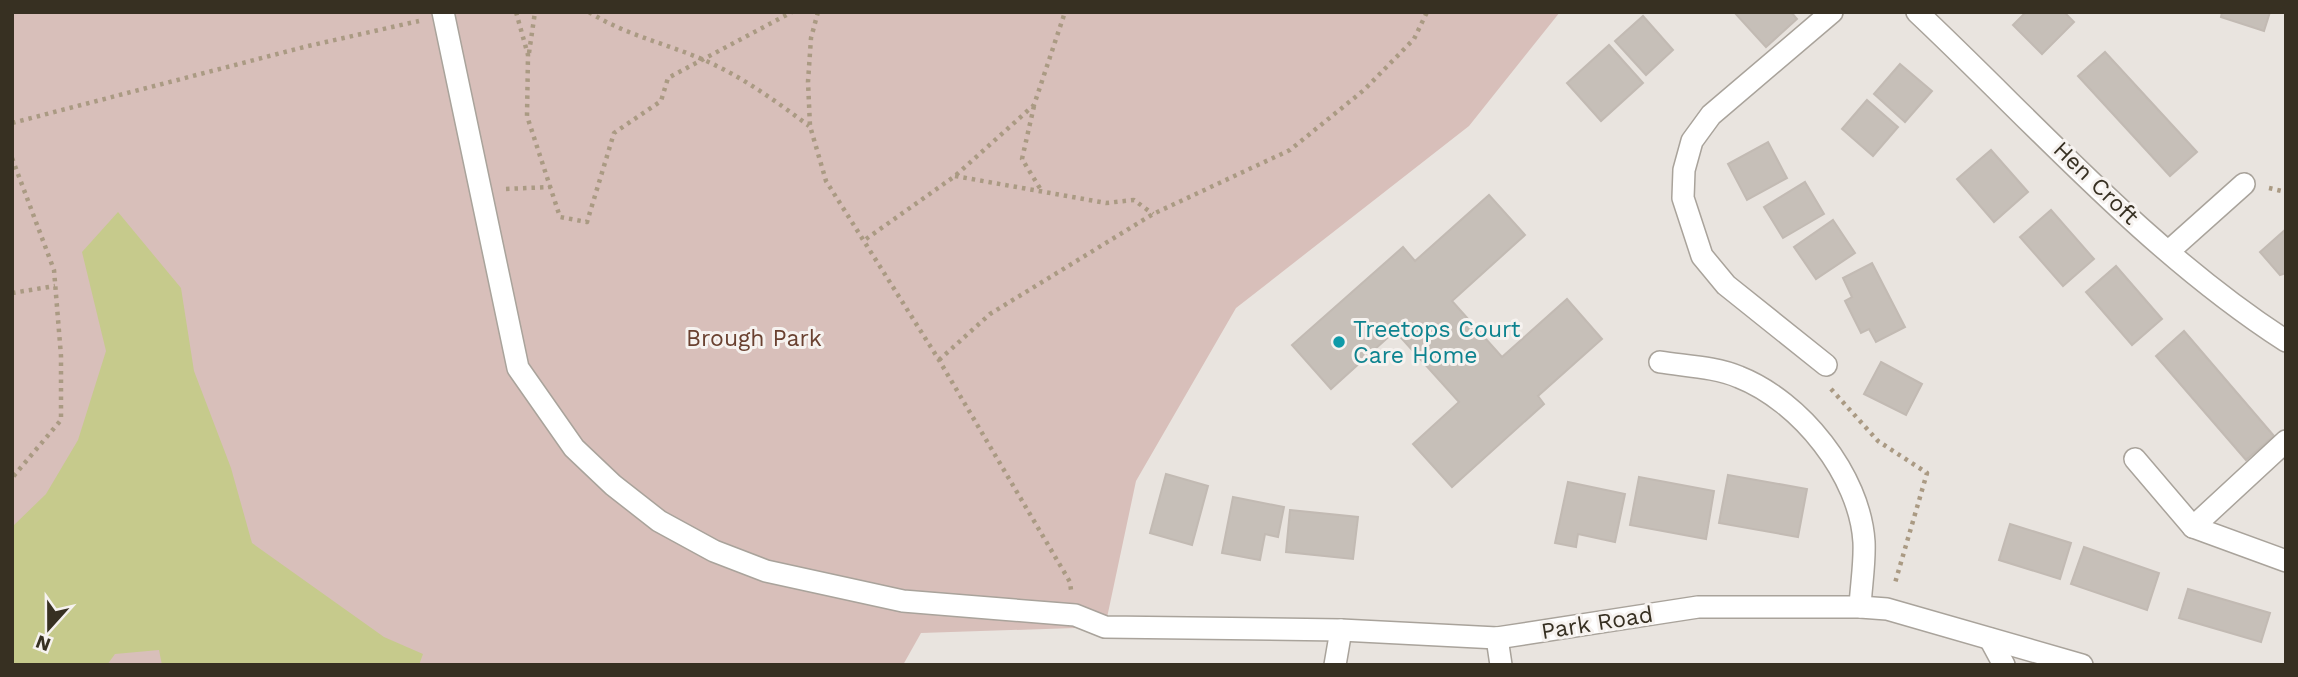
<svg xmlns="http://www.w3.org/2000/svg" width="2298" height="677" font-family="'Work Sans',sans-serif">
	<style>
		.green { fill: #d8bfba }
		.water { fill: #c6ca8c }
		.building { fill: #c6bfb8; stroke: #c2bab3; stroke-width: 2 }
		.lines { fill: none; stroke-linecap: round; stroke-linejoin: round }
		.minor-casing { stroke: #a9a39b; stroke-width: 24 }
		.path { stroke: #aa9a83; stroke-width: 4.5; stroke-dasharray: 3.5 5; stroke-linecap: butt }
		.minor { stroke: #fff; stroke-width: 21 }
		.culture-dot { fill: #0f9aa8; stroke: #f6f2ef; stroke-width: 2.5 }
		.labels { text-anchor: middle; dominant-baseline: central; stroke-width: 6; stroke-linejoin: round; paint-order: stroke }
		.street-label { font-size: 23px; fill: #373022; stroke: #f6f2ef }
		.culture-label { font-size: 23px; fill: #0d838f; stroke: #f6f2ef; text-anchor: start }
		.park-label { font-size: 23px; fill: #6a4130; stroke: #f6f2ef }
	</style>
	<rect width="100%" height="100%" fill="#e9e4df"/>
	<path class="green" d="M12,12H1560L1469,126L1236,308L1136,481L1105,627L921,633L903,665H12Z"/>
	<path class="water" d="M118,212L181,288L194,371L231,468L252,543L384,637L423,654L419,665H162L159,650L115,654L107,665H12V527L46,494L78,440L106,351L82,252Z"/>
	<g class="building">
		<path d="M1734,12H1791L1797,19L1766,47Z"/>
		<path d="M2026,12H2064L2074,22L2042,54L2013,25Z"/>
		<path d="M2222,12H2270L2264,31L2221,17Z"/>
		<path d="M1643,16L1673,50L1646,75L1615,41Z"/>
		<path d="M1609,45L1643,83L1601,121L1567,83Z"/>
		<path d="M2105,52L2197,152L2170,176L2078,76Z"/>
		<path d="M1900,64L1932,91L1905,122L1874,94Z"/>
		<path d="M1867,100L1898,127L1873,156L1842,129Z"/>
		<path d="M1768,142L1787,178L1747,200L1728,164Z"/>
		<path d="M1991,150L2028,192L1994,222L1957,179Z"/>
		<path d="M1805,182L1824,214L1783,238L1764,207Z"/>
		<path d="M1489,195L1525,235L1452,301L1502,357L1567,299L1602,339L1538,396L1544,404L1452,487L1413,444L1459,402L1395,331L1331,389L1292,345L1403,247L1415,261Z"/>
		<path d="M2051,210L2094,259L2063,286L2020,237Z"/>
		<path d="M1833,220L1855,253L1816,279L1794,247Z"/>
		<path d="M2286,229V273L2280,275L2260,252Z"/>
		<path d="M1872,263L1905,327L1876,342L1869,329L1861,333L1845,301L1852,297L1843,278Z"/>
		<path d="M2116,266L2162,319L2132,345L2086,292Z"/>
		<path d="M2184,331L2274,436L2246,460L2156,356Z"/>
		<path d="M1881,362L1922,384L1906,415L1864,394Z"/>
		<path d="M1166,474L1208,486L1192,545L1150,533Z"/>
		<path d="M1728,475L1807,489L1798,537L1719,523Z"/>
		<path d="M1639,477L1714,491L1706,539L1630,525Z"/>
		<path d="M1568,482L1625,494L1615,542L1578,534L1576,547L1555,543Z"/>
		<path d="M1233,497L1284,507L1278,537L1265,534L1260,560L1222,553Z"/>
		<path d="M1290,510L1358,517L1353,559L1286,552Z"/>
		<path d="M2010,524L2071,543L2060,579L1999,560Z"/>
		<path d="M2084,547L2159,573L2147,610L2071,584Z"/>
		<path d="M2188,589L2270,613L2261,642L2179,618Z"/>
	</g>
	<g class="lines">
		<g class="minor-casing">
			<g id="minor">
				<path d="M443,12L518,368L574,448L613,485L659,521L714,551L766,571L903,601L1075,615L1105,627L1341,630L1497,638L1698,607H1860L1887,609L2082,665"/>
				<path d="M1917,12C2036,124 2148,252 2286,341"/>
				<path d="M2169,251L2244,184"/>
				<path d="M1660,362C1685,366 1716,367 1739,377C1800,401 1860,475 1864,542C1865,563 1861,586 1860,607"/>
				<path d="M1826,365L1726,285L1702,256L1683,198L1684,170L1692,141L1711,115L1832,12"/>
				<path d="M2135,459L2193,527L2286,561"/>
				<path d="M2193,527L2286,441"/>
				<path d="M1497,638L1501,665"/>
				<path d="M1990,639L2004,665"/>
				<path d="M1335,665L1341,630"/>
			</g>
		</g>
		<g class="path">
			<path d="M516,12L528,55L527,116L560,217L587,222L614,133L661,101L668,78L792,12"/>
			<path d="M589,12C625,35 665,43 704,60C741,76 776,101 809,126"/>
			<path d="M818,12L811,38L808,82L810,126L826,181L939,360L1070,582L1071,590"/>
			<path d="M529,53L535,12"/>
			<path d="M1034,106L1022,159L1041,190"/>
			<path d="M12,123L308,46L419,21"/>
			<path d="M12,158L54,270L61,356V420L12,478"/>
			<path d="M955,176L1106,203L1134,200L1153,214"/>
			<path d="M2269,188L2286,192"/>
			<path d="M506,189L551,187"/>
			<path d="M866,239L955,176L1034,105L1065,12"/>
			<path d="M12,293L55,286"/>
			<path d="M939,360L990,314L1153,214L1290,150L1364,90L1414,39L1427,12"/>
			<path d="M1831,389L1878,441L1927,473L1895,583"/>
		</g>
		<use href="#minor" class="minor"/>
	</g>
	<circle class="culture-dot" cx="1339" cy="342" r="7"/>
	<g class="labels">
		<g class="street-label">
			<text transform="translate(2096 183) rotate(44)">Hen Croft</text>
			<text transform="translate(1597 623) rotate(-9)">Park Road</text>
		</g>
		<g class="culture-label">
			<text x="1353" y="329">Treetops Court<tspan x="1353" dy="26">Care Home</tspan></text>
		</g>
		<g class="park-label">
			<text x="754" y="338">Brough Park</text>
		</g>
	</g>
	<rect width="2298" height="677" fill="none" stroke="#373022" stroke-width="28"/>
	<g transform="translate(49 628) rotate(201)" stroke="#f6f2ef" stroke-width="5" paint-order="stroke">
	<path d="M0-5L12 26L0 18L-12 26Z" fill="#373022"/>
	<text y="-10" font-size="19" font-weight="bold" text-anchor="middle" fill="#373022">N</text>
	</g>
</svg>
